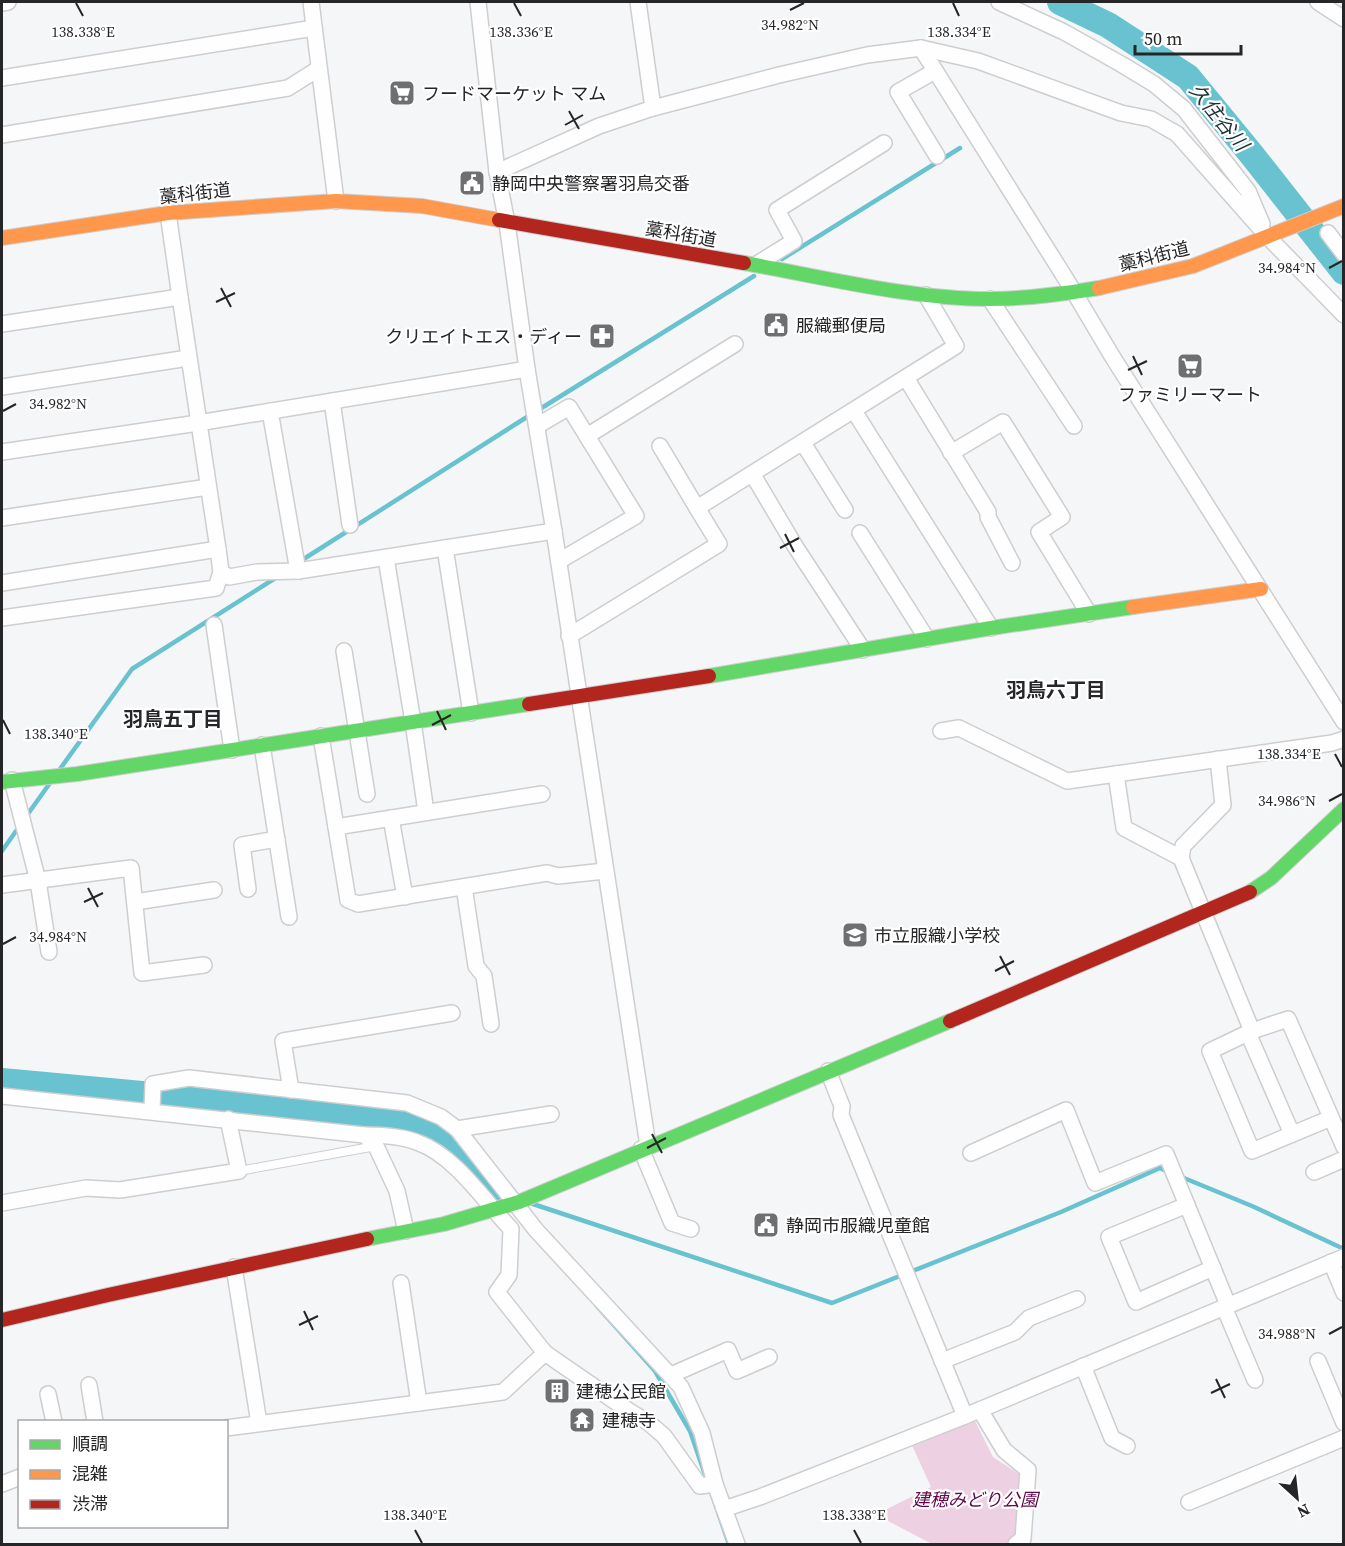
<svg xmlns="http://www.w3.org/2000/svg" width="1345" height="1546" font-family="'Source Serif 4','Noto Sans JP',serif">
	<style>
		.green { fill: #edd0e2 }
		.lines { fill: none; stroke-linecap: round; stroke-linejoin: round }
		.stream { stroke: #69c2cf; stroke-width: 4.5 }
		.river { stroke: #69c2cf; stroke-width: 26 }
		.lane-casing { stroke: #ceced0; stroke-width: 10 }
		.street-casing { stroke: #ceced0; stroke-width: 18 }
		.fast-casing { stroke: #ceced0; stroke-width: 16 }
		.slow-casing { stroke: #ceced0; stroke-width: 16 }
		.jam-casing { stroke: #ceced0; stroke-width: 16 }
		.lane { stroke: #fefefe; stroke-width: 8 }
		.street { stroke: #fefefe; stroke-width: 15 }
		.fast { stroke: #63d668; stroke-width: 14 }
		.slow { stroke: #ff974d; stroke-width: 14 }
		.jam { stroke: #b3261e; stroke-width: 14 }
		.ticks { fill: none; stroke: #262628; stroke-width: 2 }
		.labels { text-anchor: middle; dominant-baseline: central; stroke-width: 4.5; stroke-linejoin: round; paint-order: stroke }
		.poi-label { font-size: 18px; fill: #262628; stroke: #fff; text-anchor: start }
		.street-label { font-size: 18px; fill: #262628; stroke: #fff }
		.park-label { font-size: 18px; font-style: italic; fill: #63084b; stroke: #fff }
		.water-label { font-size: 20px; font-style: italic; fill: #1d3235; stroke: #fff }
		.neighbourhood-label { font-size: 20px; font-weight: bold; fill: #262628; stroke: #fff }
		.ticks-label { font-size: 15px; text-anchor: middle; fill: #262628; stroke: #fff; stroke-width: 4.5; stroke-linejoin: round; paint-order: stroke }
	</style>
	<rect width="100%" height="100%" fill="#f5f6f8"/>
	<path class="green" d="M973,1417L993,1457L1024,1477L1018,1538L1010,1544H932L888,1521L887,1509L931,1487L911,1443Z"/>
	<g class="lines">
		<g class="stream">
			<path d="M782,259L960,148"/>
			<path d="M299,562L519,422L754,276"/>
			<path d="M60,769L132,669L277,577"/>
			<path d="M25,818L50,783"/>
			<path d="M2,851L21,824"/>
			<path d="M1179,1176L1252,1206L1344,1249"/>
			<path d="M494,1192L503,1202"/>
			<path d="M533,1204L832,1303L1061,1212L1160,1168L1168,1172"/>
			<path d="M597,1306L655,1371L690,1431L729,1544"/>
		</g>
		<g class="river">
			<path d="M1060,2L1108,25L1188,77L1252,155L1344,272"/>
			<path d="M2,1081L389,1117L432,1135L463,1159L494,1192"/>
		</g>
		<g class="lane-casing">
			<path id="lane" d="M239,1171L376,1146"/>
		</g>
		<g class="street-casing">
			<g id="street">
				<path d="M311,2L336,201"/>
				<path d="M478,2L497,172L507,223L527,369L554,531L648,1146"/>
				<path d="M638,2L653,108"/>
				<path d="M999,2L1064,32L1121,64L1154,84L1184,109L1248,191L1262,224"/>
				<path d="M1318,2L1344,19"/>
				<path d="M2,3L8,2"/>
				<path d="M921,48L1074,292L1112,356L1344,722"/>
				<path d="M935,71L898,92L937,156"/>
				<path d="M2,78L314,28"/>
				<path d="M2,135L288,88L318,69"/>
				<path d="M497,172L599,126L653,108L779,75L867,55L921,48L978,61L1121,113L1151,119L1177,134L1268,237L1344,315"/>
				<path d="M168,213L180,297"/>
				<path d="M1328,233L1344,254"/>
				<path d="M757,264L794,241L777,210L884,143"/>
				<path d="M990,299L1074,426"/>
				<path d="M2,324L180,297L218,549L2,583"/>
				<path d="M906,378L988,512V517L1012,563"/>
				<path d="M2,387L188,358"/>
				<path d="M332,401L350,525"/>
				<path d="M270,411L298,571"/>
				<path d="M854,411L991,628"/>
				<path d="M537,426L569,407L636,516L559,561"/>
				<path d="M587,436L735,344"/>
				<path d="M803,443L845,510"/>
				<path d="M660,446L697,508"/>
				<path d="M2,452L198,423L527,369"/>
				<path d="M951,453L1003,422L1062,517L1039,532L1089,614"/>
				<path d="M753,475L795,546L863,650"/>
				<path d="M2,518L208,487"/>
				<path d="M860,533L927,639"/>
				<path d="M445,548L471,713"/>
				<path d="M218,549L221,572L229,577L257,572L298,571L554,531"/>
				<path d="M386,558L413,722L426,812"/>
				<path d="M2,618L216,588L221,572"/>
				<path d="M214,625L232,750"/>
				<path d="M569,636L719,544L697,508L956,346L926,295"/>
				<path d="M344,651L367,794"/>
				<path d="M941,731L959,728L1067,781L1332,743L1344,739"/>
				<path d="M321,736L348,900L358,904L547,873L558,876L605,871"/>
				<path d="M262,745L289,917"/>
				<path d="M1116,774L1124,828L1181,858L1252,1031"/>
				<path d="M12,780L38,881L49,952"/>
				<path d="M391,818L405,897"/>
				<path d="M336,827L542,794"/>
				<path d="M1181,858L1183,846L1223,805L1218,759"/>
				<path d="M2,885L131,868L142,973L204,965"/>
				<path d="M464,887L476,966L484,976L491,1024"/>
				<path d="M248,889L242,845L277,839"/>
				<path d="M135,902L214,890"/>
				<path d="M1248,1033L1292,1134"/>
				<path d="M828,1071L842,1106L841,1115L965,1416"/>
				<path d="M291,1090L283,1041L452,1013"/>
				<path d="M2,1096L364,1135L375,1144L397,1191L406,1231"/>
				<path d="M152,1111L153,1084L189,1078L407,1103L441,1117L457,1129L536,1230L681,1387L702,1433L715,1484L737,1544"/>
				<path d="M1331,1118L1252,1151L1210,1051L1252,1031L1288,1019L1344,1147"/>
				<path d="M457,1129L551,1114"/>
				<path d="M364,1135C382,1135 403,1136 419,1143C455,1156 485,1202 511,1229L509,1275L497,1292L545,1353"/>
				<path d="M641,1149L672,1223L691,1229"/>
				<path d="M971,1153L1066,1110L1095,1183L1166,1154L1228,1305"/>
				<path d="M1314,1172L1344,1159"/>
				<path d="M2,1203L86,1188L120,1190L239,1171L228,1119"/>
				<path d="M1187,1205L1109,1237L1136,1302L1213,1268"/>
				<path d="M1331,1262L1344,1293"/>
				<path d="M234,1267L259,1423"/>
				<path d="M401,1283L419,1403"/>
				<path d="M1224,1307L1255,1380"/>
				<path d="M942,1361L1015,1332L1029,1318L1077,1299"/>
				<path d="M1318,1361L1344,1423"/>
				<path d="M1083,1366L1112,1438L1127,1446"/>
				<path d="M671,1375L728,1350L737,1371L769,1357"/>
				<path d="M89,1385L95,1422"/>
				<path d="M48,1394L54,1422"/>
				<path d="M980,1410L1004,1450L1028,1470L1023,1539L1016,1544"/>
				<path d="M226,1428L503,1392L545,1353L629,1411L649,1423L664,1436L700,1486L715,1484"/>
				<path d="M2,1484L20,1477"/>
				<path d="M1189,1502L1344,1438"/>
				<path d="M724,1509L760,1497L965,1416L1344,1257"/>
			</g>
		</g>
		<g class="fast-casing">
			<g id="fast">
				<path d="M744,263C823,277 910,299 989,299C1025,299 1063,294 1099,288"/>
				<path d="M709,676L991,628L1133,607"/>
				<path d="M2,782L77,774L529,704"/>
				<path d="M1250,892L1271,878L1344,809"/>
				<path d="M367,1239L444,1224L519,1202L950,1021"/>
			</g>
		</g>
		<g class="slow-casing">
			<g id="slow">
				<path d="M2,238L168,213L336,201L422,206L499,220"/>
				<path d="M1099,288L1193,266L1344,206"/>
				<path d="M1133,607L1261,589"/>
			</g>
		</g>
		<g class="jam-casing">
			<g id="jam">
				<path d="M499,220L744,263"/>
				<path d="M529,704L709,676"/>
				<path d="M950,1021L1250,892"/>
				<path d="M2,1320L108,1295L367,1239"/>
			</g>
		</g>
		<use href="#lane" class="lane"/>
		<use href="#street" class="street"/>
		<use href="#fast" class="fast"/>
		<use href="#slow" class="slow"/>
		<use href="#jam" class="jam"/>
	</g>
	<path class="ticks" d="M76,3L83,16M514,3L521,16M953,3L959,16M790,10L804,3M569,111L579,129M565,125L583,115M1329,268L1342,261M221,288L231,307M216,302L235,293M1133,356L1142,375M1128,370L1147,361M3,411L16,404M785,534L794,552M780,548L799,538M437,711L446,730M3,720L10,734M432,725L451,715M1335,754L1342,767M1329,801L1342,794M88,888L98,907M84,902L103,893M3,944L16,937M1000,956L1010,975M995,971L1014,961M652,1134L662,1153M647,1148L666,1138M304,1311L313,1330M299,1325L318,1316M1329,1334L1342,1327M1216,1379L1225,1398M1211,1393L1230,1384M415,1530L422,1543M854,1530L861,1543"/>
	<defs>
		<g id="supermarket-square" transform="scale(1.35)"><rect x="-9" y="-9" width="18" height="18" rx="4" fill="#6e6f71" stroke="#fff"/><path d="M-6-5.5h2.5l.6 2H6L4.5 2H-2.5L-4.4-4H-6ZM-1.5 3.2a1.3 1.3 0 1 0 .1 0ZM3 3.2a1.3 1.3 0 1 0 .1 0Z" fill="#fff"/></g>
		<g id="civic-square" transform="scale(1.35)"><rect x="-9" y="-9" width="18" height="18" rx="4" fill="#6e6f71" stroke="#fff"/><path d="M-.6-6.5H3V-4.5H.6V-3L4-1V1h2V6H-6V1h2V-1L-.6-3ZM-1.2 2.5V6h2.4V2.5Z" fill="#fff"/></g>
		<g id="pharmacy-square" transform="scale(1.35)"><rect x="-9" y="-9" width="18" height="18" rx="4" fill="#6e6f71" stroke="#fff"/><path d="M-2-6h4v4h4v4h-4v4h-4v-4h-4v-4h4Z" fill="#fff"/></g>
		<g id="school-square" transform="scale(1.35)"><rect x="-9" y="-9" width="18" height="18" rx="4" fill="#6e6f71" stroke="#fff"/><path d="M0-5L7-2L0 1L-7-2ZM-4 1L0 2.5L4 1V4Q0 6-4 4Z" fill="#fff"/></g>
		<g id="building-square" transform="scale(1.35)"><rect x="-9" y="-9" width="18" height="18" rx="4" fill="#6e6f71" stroke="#fff"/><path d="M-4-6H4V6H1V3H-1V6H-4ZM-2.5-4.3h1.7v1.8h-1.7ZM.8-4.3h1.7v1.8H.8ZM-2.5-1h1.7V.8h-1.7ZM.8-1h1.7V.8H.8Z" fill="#fff"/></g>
		<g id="temple-square" transform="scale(1.35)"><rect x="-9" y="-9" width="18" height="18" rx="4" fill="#6e6f71" stroke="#fff"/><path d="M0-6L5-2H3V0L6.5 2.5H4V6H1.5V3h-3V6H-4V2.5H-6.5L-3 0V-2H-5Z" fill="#fff"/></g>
	</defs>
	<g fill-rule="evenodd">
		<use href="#supermarket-square" x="402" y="93"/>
		<use href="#civic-square" x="472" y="183"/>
		<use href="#civic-square" x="776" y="325"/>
		<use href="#pharmacy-square" x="602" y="336"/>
		<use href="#supermarket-square" x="1190" y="366"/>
		<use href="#school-square" x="855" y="935"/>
		<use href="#civic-square" x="766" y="1225"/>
		<use href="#building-square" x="557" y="1391"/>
		<use href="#temple-square" x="582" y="1420"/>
	</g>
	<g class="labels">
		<g class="poi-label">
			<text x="422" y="93">フードマーケット マム</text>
			<text x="492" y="183">静岡中央警察署羽鳥交番</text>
			<text x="796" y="325">服織郵便局</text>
			<text x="582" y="336" text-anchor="end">クリエイトエス・ディー</text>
			<text x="1190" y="394" text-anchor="middle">ファミリーマート</text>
			<text x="874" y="935">市立服織小学校</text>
			<text x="786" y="1225">静岡市服織児童館</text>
			<text x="576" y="1391">建穂公民館</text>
			<text x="602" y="1420">建穂寺</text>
		</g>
		<g class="street-label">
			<text transform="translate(195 193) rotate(-6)">藁科街道</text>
			<text transform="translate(681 234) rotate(10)">藁科街道</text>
			<text transform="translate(1154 256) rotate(-14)">藁科街道</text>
		</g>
		<g class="park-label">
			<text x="975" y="1499">建穂みどり公園</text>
		</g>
		<g class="water-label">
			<text transform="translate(1219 117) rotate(51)">久住谷川</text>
		</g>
		<g class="neighbourhood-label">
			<text x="1056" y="690">羽鳥六丁目</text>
			<text x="173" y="719">羽鳥五丁目</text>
		</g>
	</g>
	<g class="ticks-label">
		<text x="790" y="30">34.982°N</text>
		<text x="83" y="37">138.338°E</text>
		<text x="521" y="37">138.336°E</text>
		<text x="959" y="37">138.334°E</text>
		<text x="1287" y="273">34.984°N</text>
		<text x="58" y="409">34.982°N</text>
		<text x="56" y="739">138.340°E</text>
		<text x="1289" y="759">138.334°E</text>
		<text x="1287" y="806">34.986°N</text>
		<text x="58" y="942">34.984°N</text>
		<text x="1287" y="1339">34.988°N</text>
		<text x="415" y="1520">138.340°E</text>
		<text x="854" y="1520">138.338°E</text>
	</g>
	<rect width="1345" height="1546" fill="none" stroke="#262628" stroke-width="6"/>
	<rect x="18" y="1420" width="210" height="108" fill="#ffffff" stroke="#a8a8a9" stroke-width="1.5"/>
	<rect x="30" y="1440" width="30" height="9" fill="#63d668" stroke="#a8a8a9" stroke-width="1.5"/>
	<text x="72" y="1450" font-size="18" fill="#262628">順調</text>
	<rect x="30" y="1470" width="30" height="9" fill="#ff974d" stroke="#a8a8a9" stroke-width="1.5"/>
	<text x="72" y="1480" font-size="18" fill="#262628">混雑</text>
	<rect x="30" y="1500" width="30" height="9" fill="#b3261e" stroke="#a8a8a9" stroke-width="1.5"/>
	<text x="72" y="1510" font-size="18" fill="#262628">渋滞</text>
	<g transform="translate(1297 1498) rotate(153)" stroke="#ffffff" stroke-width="4.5" paint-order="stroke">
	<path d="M0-4.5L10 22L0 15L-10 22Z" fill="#262628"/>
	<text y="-9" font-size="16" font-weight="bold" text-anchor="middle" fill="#262628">N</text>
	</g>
	<path d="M1135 45v9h106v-9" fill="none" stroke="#262628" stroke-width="3"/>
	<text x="1144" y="45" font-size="18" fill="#262628" stroke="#ffffff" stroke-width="4.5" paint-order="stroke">50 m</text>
</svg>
